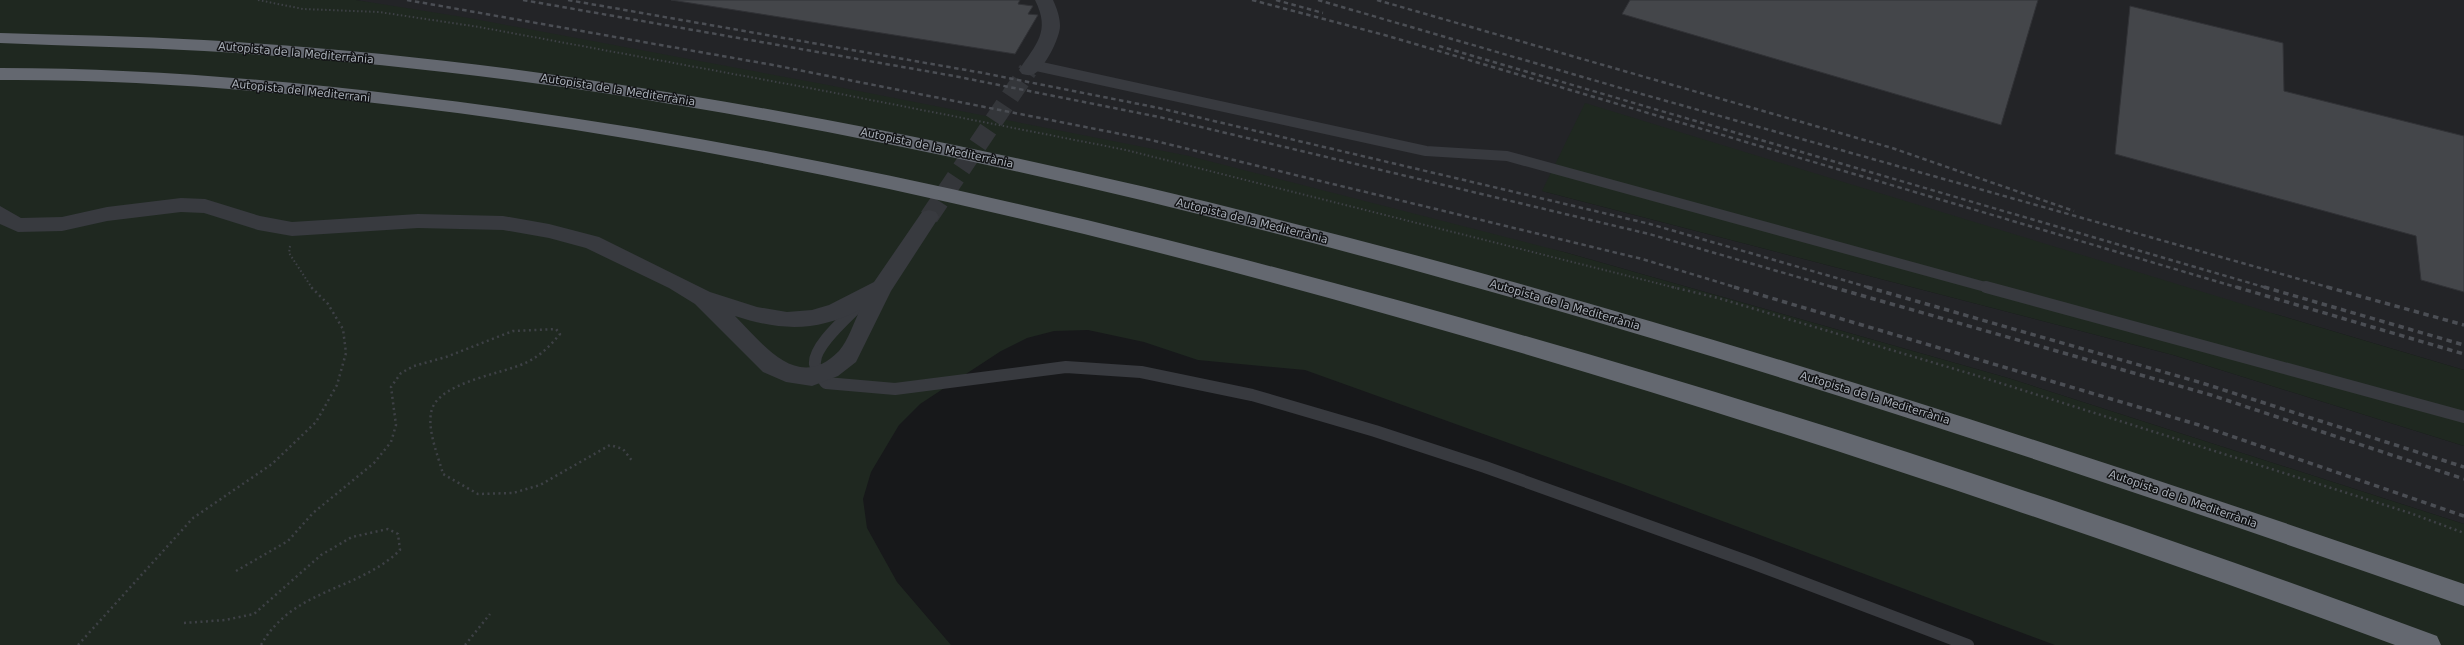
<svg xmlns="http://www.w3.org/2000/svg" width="2464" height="645" font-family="'DejaVu Sans',sans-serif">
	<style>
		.built { fill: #232427 }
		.green { fill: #1f2820 }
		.building { fill: #44464a; stroke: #313236 }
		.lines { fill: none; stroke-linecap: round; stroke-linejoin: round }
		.minor-tunnel { stroke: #34363a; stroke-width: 19; stroke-dasharray: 19 10; stroke-linecap: butt }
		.path-far1 { stroke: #3e4146; stroke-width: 2; stroke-dasharray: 1.5 2.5; stroke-linecap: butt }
		.path { stroke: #3e4146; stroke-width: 2.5; stroke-dasharray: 2 3.5; stroke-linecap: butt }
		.service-far1 { stroke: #383a3f; stroke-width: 10 }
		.service { stroke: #383a3f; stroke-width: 12 }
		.minor { fill: #383a3f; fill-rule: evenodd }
		.motorway { fill: #646870; fill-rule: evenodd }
		.rail-far1 { stroke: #4b4e54; stroke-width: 2.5; stroke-dasharray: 4.5 3.5; stroke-linecap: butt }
		.rail { stroke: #4b4e54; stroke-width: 3.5; stroke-dasharray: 5.5 4.5; stroke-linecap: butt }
		.labels { text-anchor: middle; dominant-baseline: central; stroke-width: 3; stroke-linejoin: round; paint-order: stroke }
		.street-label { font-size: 11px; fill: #aab0b9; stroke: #121315 }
	</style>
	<rect width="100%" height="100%" fill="#17181a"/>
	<path class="built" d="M356,0H2464V370L2275,314L1542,191L2173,355L2464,446V524L2008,378L1564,252Z"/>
	<g class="green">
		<path d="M0,0H356L469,18L828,85L1189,156L1564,252L2008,378L2464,524V645H2055L1623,484L1305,370L1198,360L1144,342L1088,330L1054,331L1027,338L1001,351L920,404L899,425L871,472L863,499L867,528L897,582L951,645H0Z"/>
		<path d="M1585,103L2275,314L2464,370V446L2173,355L1542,191Z"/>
	</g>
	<g class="building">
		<path d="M671,0H1020L1018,4L1033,6L1028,14L1038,15L1015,54Z"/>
		<path d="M1630,0H2038L2001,125L1622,14Z"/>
		<path d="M2130,6L2283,43L2284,91L2464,136V292L2421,280L2416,236L2115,154Z"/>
	</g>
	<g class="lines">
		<path class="minor-tunnel" d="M929,217L1028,70"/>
		<g class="path-far1">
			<path d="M258,0L303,9L379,12L479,27L820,90L1126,150L1676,288"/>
			<path d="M290,246L289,253L312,288"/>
		</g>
		<g class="path">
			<path d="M1672,287L1718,298L1978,376L2410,513L2464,533"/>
			<path d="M236,571L288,541L313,513L374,463L391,442L396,425L391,387L401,373L414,366L446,357L513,331L556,329L560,334C550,346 539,357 525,363C502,374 441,382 432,409C426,428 438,455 443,474L478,494L513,493L540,485L610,445L623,449L633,462"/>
			<path d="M184,623L225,620L254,614L321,555L352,537L388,529L398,534L400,550C359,591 293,588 261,645"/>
			<path d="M78,645L193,518L272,464L316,422L337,385L346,353L343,329L328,304L311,287"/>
			<path d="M465,645L490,614"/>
		</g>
		<path class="service-far1" d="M1032,65L1426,151L1507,156L1989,288"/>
		<g class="service">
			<path d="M1986,287L2464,417"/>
			<path d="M861,303C849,316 813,346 815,364C816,371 822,378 826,383L895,389L1066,367L1141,372L1252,395L1375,431L1485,467L1752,563L1968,645"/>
		</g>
		<g class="minor">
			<path d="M1035,0H1053C1057,9 1060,17 1060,26C1060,38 1044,69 1034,74C1030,76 1026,75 1022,74L1019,70C1036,44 1051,32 1035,0Z"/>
			<path d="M181,198L205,199L260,216L292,222L418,214L503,216L549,224L599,237L710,292L757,307L787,312L812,310L829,305L874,282L922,212L929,210L936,212L939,217L891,291L856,362L838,376L812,386L786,382L763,372L695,304L669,288L586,248L549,238L503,230L418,228L292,236L258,230L204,213L181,212L107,221L62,231L18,232L0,224V206L21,218L62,217L107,207ZM860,310C854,322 848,341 839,351C798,393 764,345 735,316C781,331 816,332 860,310Z"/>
		</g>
		<g class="motorway">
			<path d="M0,33C68,35 136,36 204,40C339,48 475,62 609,83C1244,179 1858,376 2464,584V606C1859,394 1245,194 610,94C476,74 339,59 204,51C136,47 68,46 0,43Z"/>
			<path d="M0,68C135,68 269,79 403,95C659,125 910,176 1160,238C1592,346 2019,481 2437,636L2441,645H2395C1987,495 1574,359 1152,251C907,189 660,137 409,107C273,91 137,79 0,80Z"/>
		</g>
		<g class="rail-far1">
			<path d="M407,0L773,65L1151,140L1642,259L1738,288"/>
			<path d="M523,0L954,76L1159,117L1649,234L1836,288"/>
			<path d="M568,0L983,73L1159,108L1650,224L1871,288"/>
			<path d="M1252,0L1388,36L2239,288"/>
			<path d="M1276,0L1323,13"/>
			<path d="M1318,0L1631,91L2331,288"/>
			<path d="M1377,0L1892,148L2074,211"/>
			<path d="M1439,46L2267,288"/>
		</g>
		<g class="rail">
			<path d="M1734,287L2199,425L2464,516"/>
			<path d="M1832,287L2211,395L2464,479"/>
			<path d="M1867,287L2202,383L2464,467"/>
			<path d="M2236,287L2464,354"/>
			<path d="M2264,287L2464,345"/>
			<path d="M2327,287L2464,325"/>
		</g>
	</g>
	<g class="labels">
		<g class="street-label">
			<text transform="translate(296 53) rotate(5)">Autopista de la Mediterrània</text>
			<text transform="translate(618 90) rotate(9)">Autopista de la Mediterrània</text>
			<text transform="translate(301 91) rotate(6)">Autopista del Mediterrani</text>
			<text transform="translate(937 148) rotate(12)">Autopista de la Mediterrània</text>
			<text transform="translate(1252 221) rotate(14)">Autopista de la Mediterrània</text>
			<text transform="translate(1565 305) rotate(16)">Autopista de la Mediterrània</text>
			<text transform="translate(1875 398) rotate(17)">Autopista de la Mediterrània</text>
			<text transform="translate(2183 499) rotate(19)">Autopista de la Mediterrània</text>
		</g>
	</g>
</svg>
